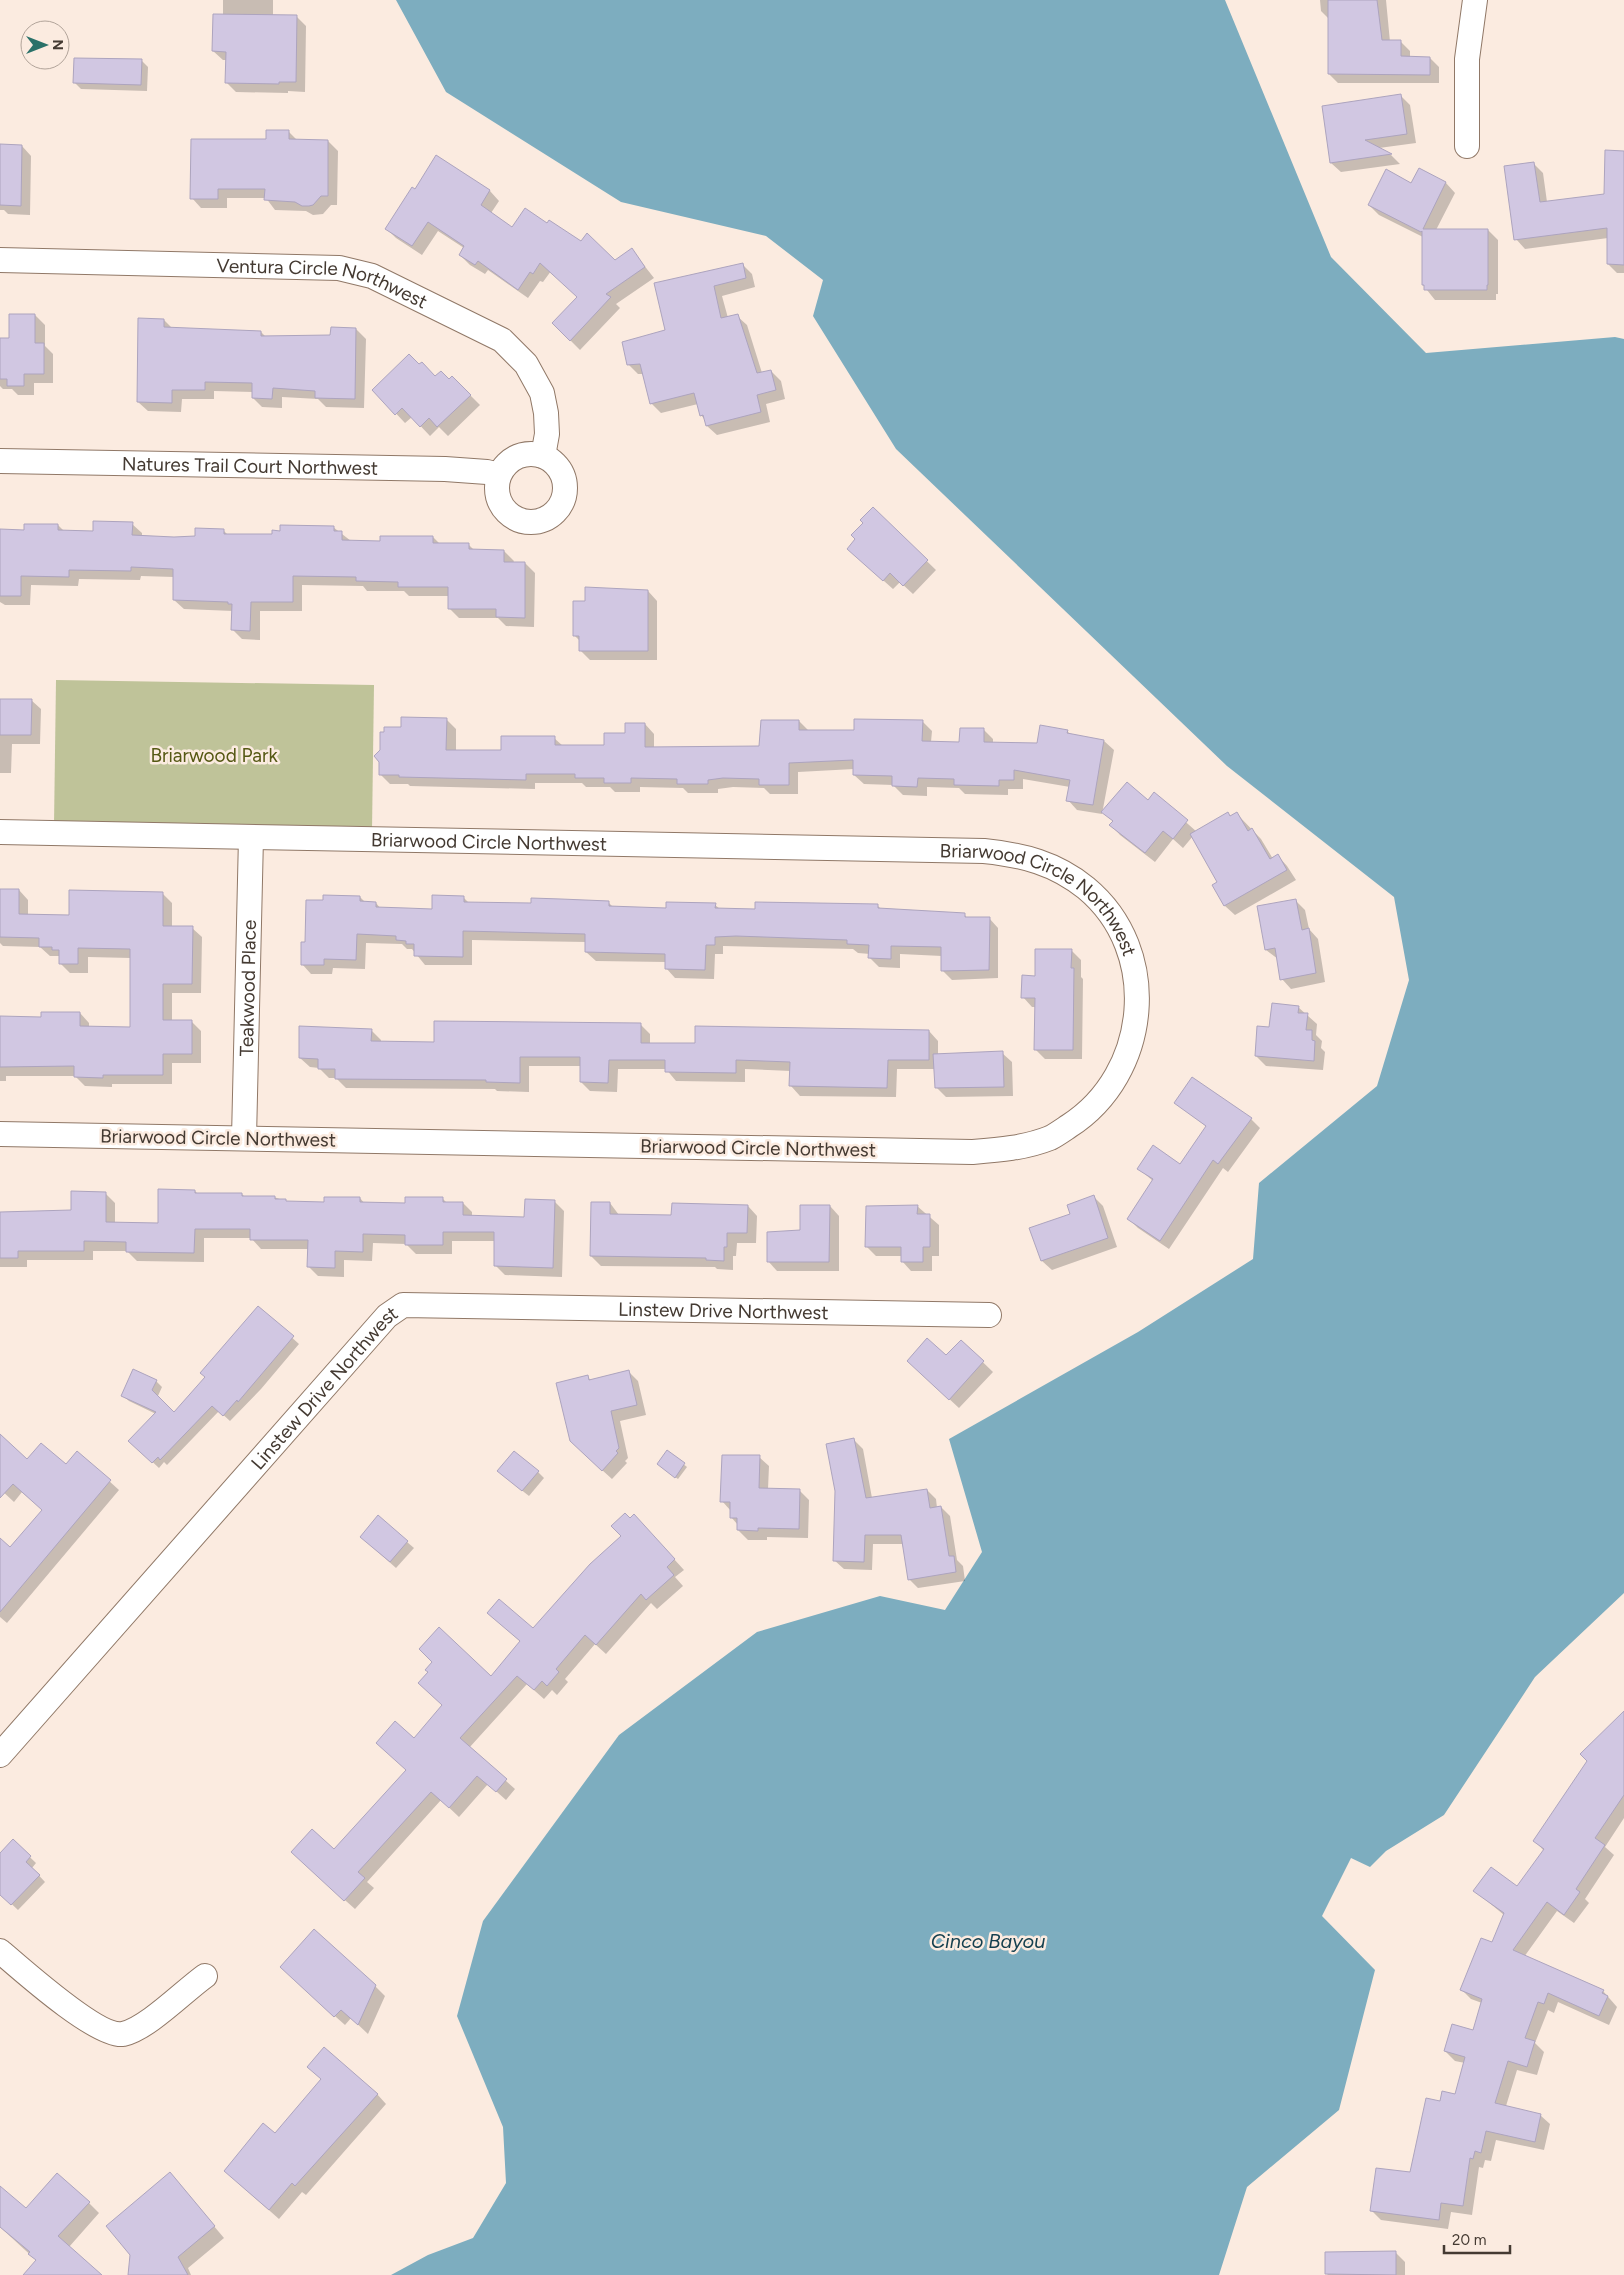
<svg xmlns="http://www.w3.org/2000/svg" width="1624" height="2275" font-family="Figtree,sans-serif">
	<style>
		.green { fill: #bfc399 }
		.water { fill: #7dadbf }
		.shadow { fill: #0003 }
		.building { fill: #d1c7e2; stroke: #ada4be }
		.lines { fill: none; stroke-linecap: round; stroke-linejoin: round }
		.street-casing { stroke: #907867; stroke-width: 26 }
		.street { stroke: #fff; stroke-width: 24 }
		.labels { text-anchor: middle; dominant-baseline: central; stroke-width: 5; stroke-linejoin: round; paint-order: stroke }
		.street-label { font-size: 19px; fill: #443a32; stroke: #fbebe0 }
		.park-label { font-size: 19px; fill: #555813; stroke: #fbebe0 }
		.water-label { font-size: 20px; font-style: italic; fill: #15404f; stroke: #fbebe0 }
	</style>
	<rect width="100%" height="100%" fill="#fbebe0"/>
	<path class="green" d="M56,680L374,685L372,830L54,825Z"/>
	<path class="water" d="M396,0H1225L1331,257L1426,353L1615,337L1624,339V1593L1535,1677L1444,1815L1386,1851L1370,1867L1351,1858L1322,1916L1375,1970L1339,2110L1247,2187L1219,2275H391L428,2255L473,2238L506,2183L503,2127L457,2016L483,1921L619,1735L757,1632L880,1596L945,1610L982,1552L949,1439L1138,1332L1253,1259L1259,1183L1377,1086L1409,980L1394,897L1227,766L896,449L813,316L823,280L766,236L621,202L446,92Z"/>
	<g class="shadow">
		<path d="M223,0H273V16L297,17L306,26L305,92L288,91V93L236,92L227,83V60H223L213,51L223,15Z"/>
		<path d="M1320,0H1386L1390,42H1401L1410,51V58H1430L1439,67V83H1338L1329,74V19L1321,11Z"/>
		<path d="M142,61L148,67L147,91L81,89L75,83Z"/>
		<path d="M1401,96L1410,105L1416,143L1379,148L1391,155L1400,164L1341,172L1331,163Z"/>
		<path d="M289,132L298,141H328L338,151L337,205H331L323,214L313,215L306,211L275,210L266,198H227V208H201L192,198L267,140Z"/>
		<path d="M0,145L22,146L31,156L30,215L8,214L4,210H0Z"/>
		<path d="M1624,152V273H1617L1608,264V238L1525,249L1516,239L1534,164L1543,173L1547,202L1606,195Z"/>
		<path d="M437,156L490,191L499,201L491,213L513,229L547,225L615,261L632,250L654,278L616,304L620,308L580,350L553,323L578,297L551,271L543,282L540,281L528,298L488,270L485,274L470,265L460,255L464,248L438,231L422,255L396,238L386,228L415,190Z"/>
		<path d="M1419,170L1446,183L1455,193L1436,230H1488L1498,240V294H1496V300H1435L1423,285V237L1379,215L1369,205L1412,184Z"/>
		<path d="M742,264L752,274L755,287L722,296L728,318L737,316L747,325L762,373L771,371L781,381L785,399L766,404L770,422L717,435L707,426L705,420L701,415L698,404L661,413L651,403L643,374H638L628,364L666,331L655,284Z"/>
		<path d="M35,315L45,325V346L53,354V383H34V395H18L12,389H3L0,386V339H10Z"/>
		<path d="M164,320L172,328L261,332L266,337L332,336L356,329L366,339L364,408L326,407L318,399L282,397V408L262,407L253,398V392L214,391V399H182L181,412L148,411L138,402Z"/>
		<path d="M452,377L480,405L448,436L439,427L430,436L412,417L405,423L374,390L449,380Z"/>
		<path d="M873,509L936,570L913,594L900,582L893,589L858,558L857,539Z"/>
		<path d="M132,524L142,533V537H196L223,530L228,535L273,536L333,527L351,541L381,542L433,537L440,544L469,545L475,551H504L514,561L513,563H525L535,573L534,627L506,626L498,618H459L449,608V596H409L404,591H367L363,586L302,585V611H260V640L242,639L233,630V611L184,609L174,600V577L141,576L140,580L79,579L78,586L31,585L30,605H5L0,602V530L26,531L58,525L64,531L94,532Z"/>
		<path d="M648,591L657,601V660H590L580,650V641L574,635L587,602Z"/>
		<path d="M0,700H31L41,709L40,744H12L11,773H0Z"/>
		<path d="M446,719L456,729V751L502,752L554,738L563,746H605L645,724L654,734V748L760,747L799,721L808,730L855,732L922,721L932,731L931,742L961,743L984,730L993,739V744L1038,745L1067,731L1071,735L1104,741L1114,750L1102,814L1077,810L1068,800L1070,787L1023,779V789H1008V795L965,794L959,788L927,787V796L903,795L893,785L864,784L854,775V769L798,772V794H770L764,788L733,787L718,789V793H688L683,788L640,787V792H615L610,787H586L582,783H535V789L410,786L408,784H390L380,774L402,728Z"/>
		<path d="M1154,794L1197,832L1228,814L1231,817L1237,814L1261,839L1273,859L1278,856L1287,866L1296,880L1235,915L1225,906L1213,885L1218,882L1193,836L1183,848L1173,839L1155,862L1120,835L1111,825L1114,822L1103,812L1148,801Z"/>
		<path d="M0,890H19L28,900V916L70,917L162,893L172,903V927L192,928L202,937L201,993H172V1022H192L201,1031V1063H172V1084H112V1087L85,1086L75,1076H6V1081H0V1017L43,1018L80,1013L89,1023V1028L131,1029V958L88,957V973H70L60,963V956H50L40,947L3,946L0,943Z"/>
		<path d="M360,897L366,903H376L381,909L433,910L463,897L469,903L533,905L608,902L614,908L667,909L715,905L720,909L756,911L877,905L882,910L964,914L968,919L989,918L998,928V978L952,980L943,971L942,956L900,954V968L879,967L870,958V954L858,953L853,949L723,946V954H715L714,979L675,978L666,968V962L596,961L586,952L587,942L472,940V965H425L412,949H407L402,944L366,943L365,969L333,968L332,974H311L302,964L306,943Z"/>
		<path d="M1295,900L1305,910L1309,929L1318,939L1325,982L1291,989L1282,979L1278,959L1266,950Z"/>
		<path d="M1071,950L1081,960V977L1083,979L1082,1059H1045L1035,1049L1036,1007H1032L1023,997L1036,977Z"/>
		<path d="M1298,1007L1317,1024L1316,1035L1322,1041L1321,1048L1325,1052L1323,1070L1266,1066L1256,1056L1270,1028Z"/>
		<path d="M640,1024L650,1034V1044L696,1045L929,1031L938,1041V1055L1002,1053L1012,1062L1013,1096L946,1097L936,1087L935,1069H897L896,1097L800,1096L791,1086V1071L745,1069V1082L676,1081L666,1069H618L617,1092L590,1091L581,1082V1066H529V1092L497,1091L495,1089L346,1088L336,1078H329L319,1068L310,1067L300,1058L371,1030L381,1040V1043H436Z"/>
		<path d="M1176,1103L1251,1119L1260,1128L1228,1172L1223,1168L1169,1249L1138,1228L1128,1218L1153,1181L1139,1169L1181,1166L1207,1127Z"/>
		<path d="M195,1191L198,1194H242L245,1197H274L288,1202L325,1203L360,1198L365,1204H406L442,1198L447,1203H463L472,1212V1216L526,1218L554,1201L564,1211L562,1277L505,1275L495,1265L496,1241H452V1254H416L406,1244L373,1243L372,1261L344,1260V1277L318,1276L309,1267V1249H261L251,1238H204V1262L137,1261L127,1251H93V1260H27V1267H0V1212L73,1211L105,1193L115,1203V1223L159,1224Z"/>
		<path d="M1094,1197L1103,1206L1117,1247L1052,1270L1042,1261L1071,1215Z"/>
		<path d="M610,1203L619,1215L672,1216L748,1206L757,1216L756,1243H737L736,1256H733V1270L717,1269L715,1267L601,1266L591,1256Z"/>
		<path d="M830,1206L839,1216V1271H777L768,1261Z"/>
		<path d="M917,1206L939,1225V1256H932V1271H911L902,1261V1256H876L866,1246Z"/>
		<path d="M258,1307L299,1344L261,1389L230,1421L219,1411L167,1465L164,1462L159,1468L130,1441L156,1414L129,1401L122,1395L156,1381L162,1387L157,1398L174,1414L206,1378Z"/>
		<path d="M961,1341L993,1372L959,1408L918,1370L946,1357Z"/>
		<path d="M628,1371L638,1381L646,1415L620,1421L628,1458L625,1461L627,1463L612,1479L581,1451L587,1377L591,1380Z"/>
		<path d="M0,1436L27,1461L66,1466L77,1452L119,1490L7,1623L0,1617V1543L10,1548L43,1510L22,1492L14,1502L0,1489Z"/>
		<path d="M854,1440L863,1449L872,1498L927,1490L936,1499L937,1508L941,1507L950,1516L957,1560L963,1566L965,1581L918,1588L909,1579L904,1544H873L872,1570L844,1569L834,1560Z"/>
		<path d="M668,1452L687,1467L678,1479L661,1467Z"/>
		<path d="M759,1457L769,1466L768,1489L799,1490L809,1500L808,1538L767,1537V1540H748L738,1530V1525L731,1517V1511L722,1501Z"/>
		<path d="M538,1472L544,1478L529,1496L505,1477Z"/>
		<path d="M630,1520L643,1525L684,1570L675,1577L683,1586L657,1609L651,1603L606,1654L595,1644L565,1679L568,1682L557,1695L552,1690L544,1699L527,1684L469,1748L515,1789L506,1800L488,1784L459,1817L441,1800L367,1882L374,1888L355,1909L302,1862L334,1851L407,1771L414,1739L491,1678L521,1642L488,1613L533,1630L622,1536Z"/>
		<path d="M407,1542L414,1548L396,1568L368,1543Z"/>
		<path d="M1624,1725V1818L1605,1847L1614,1855L1585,1899L1589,1903L1574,1923L1557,1911L1524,1957L1603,1991L1617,2007L1609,2025L1558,2002L1554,2013L1548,2010L1535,2043L1544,2052L1537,2075L1517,2070L1506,2106L1540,2115L1550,2124L1544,2150L1496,2140L1491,2161L1485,2160L1483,2168L1479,2167L1472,2215L1451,2212L1448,2229L1381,2220L1371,2210L1411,2174L1441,2103L1456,2095L1465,2063L1455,2061L1445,2051L1474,2032L1482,2003L1471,1999L1462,1990L1493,1944L1504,1915L1475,1891L1517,1888L1544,1851L1535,1841Z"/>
		<path d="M13,1841L36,1863L32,1868L45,1882L18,1910L0,1893V1854Z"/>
		<path d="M291,1977L375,1986L385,1996L368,2034L351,2018L345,2025Z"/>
		<path d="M377,2094L386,2104L306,2195L302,2192L279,2219L236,2181L275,2135Z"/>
		<path d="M170,2174L224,2238L188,2268L191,2275H130Z"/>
		<path d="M0,2187L26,2210L89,2203L99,2213L69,2247L100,2275H25L37,2261L0,2227Z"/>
		<path d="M1396,2253L1405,2262V2275H1328L1326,2273Z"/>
	</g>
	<g class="building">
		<path d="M1328,0H1377L1382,40H1401V56L1430,57V75L1328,74Z"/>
		<path d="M213,14L297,15L296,82H279V84L225,83L226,52L212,51Z"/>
		<path d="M74,58L142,59L141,85L73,83Z"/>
		<path d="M1401,94L1407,134L1365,140L1392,154L1330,163L1322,106Z"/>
		<path d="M266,130H289V139L328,140V196H321L313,205L309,206H302L295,202L264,200L265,189H218V199H190L191,139H266Z"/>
		<path d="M0,144L22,145L21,206L0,205Z"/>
		<path d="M1605,150L1624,151V265L1607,264V228L1514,240L1504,166L1534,162L1540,202L1604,194Z"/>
		<path d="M436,155L490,190L481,205L512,227L525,208L547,223L549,220L581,241L587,233L615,260L632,248L645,267L606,294L611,297L570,341L552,323L577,297L540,263L533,274L530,272L518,290L478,261L475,265L459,255L464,246L428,222L412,246L385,229L412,187L415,189Z"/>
		<path d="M1419,168L1446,182L1423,229H1488V285H1487V290H1424V285H1422V231L1421,232L1368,205L1386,169L1411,183Z"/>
		<path d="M743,263L746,278L714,286L721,318L738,314L757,373L771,370L776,390L757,395L761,412L706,426L703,415L700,416L694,393L650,404L640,364L627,365L622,342L665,330L654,283Z"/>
		<path d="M9,314H35V343H44V374H24V386H7V379H0V338H9Z"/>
		<path d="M138,318L164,319V327L261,331V336L330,335L331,327L356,328L355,399L315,398V391L273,388L272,399L252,398V383L205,382V390H172V403L137,402Z"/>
		<path d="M409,354L419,364L422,362L435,376L441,371L449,379L452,376L471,395L437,427L429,418L420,427L402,408L395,415L372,390Z"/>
		<path d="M873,507L928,560L903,586L890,573L883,581L847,549L855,539L851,535L863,523L860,520Z"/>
		<path d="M93,521L133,522L132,535L174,537L195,536V528L224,529V534H272V530L280,531V525L334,526V531H342V540L380,541V536H433V543H469V549L504,550V562H525V618L496,617V609H448V587H398V582L356,581V577L293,576V602H251L250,631L231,630L232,604H228V602L173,600V569L131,567V571L69,570V577L21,576V596H0V529L24,530V524H58V530L93,531Z"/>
		<path d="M585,587L648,590V651H579V636H573V601H585Z"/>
		<path d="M0,699H32L31,735H0Z"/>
		<path d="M401,717L447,718L446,750H501V736H555V745H604V733H625V723H645V747L759,746L761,720H799V730H854V719L923,720L922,741L959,742L960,728H984V742L1037,743L1040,725L1068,730L1067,733L1104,740L1093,805L1066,801L1070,780L1014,770V780H999V786L954,785V779L918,778L917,787L892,786V776L853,775V760L789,763V785H759V779L723,778L708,780V784H677V779L631,778V783H604V778H575V774H526V780L399,777V775H379V762L374,756L380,750V732H384V727H401Z"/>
		<path d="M1127,782L1148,800L1154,792L1188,820L1173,839L1163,831L1145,853L1109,825L1113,821L1101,812Z"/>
		<path d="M1228,812L1230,816L1237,812L1248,831L1252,828L1270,859L1278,854L1287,870L1224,906L1212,885L1217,882L1190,834Z"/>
		<path d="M0,889H19V914L69,915V890L163,892V926H193L192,984H163V1020H192V1054H163V1075H103V1078L74,1077V1066L0,1067V1016L41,1017V1012H80V1026L130,1027V949L78,948V964H59V950H52V947H39V938L0,937Z"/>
		<path d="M323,895L360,896V901L376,902V907L406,908L432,909V895L464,896V902L531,903V898L561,899L609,901V906L666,908V902L716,903L715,908L755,909V902L878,904V908L965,913V917H990L989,970L941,971V947L891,946V959L868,958L869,945L847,944V940L736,936L715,937V945H706L705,970L665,969V954L585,952V934L463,931V957L414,956V944H406V941L396,940V936L357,934L356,960L324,959V965H301V942H305L306,900H323Z"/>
		<path d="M1296,899L1302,930L1309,928L1316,973L1280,980L1275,948L1265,950L1257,906Z"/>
		<path d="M1035,949H1072L1071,968H1074L1073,1050H1034L1035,998H1021L1022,975L1035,976Z"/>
		<path d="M1272,1003L1299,1006L1298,1013H1308L1306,1030H1312V1040L1315,1041L1314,1061L1255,1056L1257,1026L1269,1027Z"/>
		<path d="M434,1021L641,1023V1043H695V1026L929,1030V1060H888L887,1088L789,1086L790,1062L736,1060V1073L665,1072V1060H609L608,1083L580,1082V1057H520V1083L486,1082V1080L335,1079V1069H318V1059L299,1058V1026L372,1029L371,1041L434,1042Z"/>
		<path d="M1003,1051L1004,1087L935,1088L933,1054Z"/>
		<path d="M1192,1077L1252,1118L1218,1164L1213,1160L1160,1241L1127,1219L1153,1179L1137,1169L1153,1145L1180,1164L1206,1126L1174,1103Z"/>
		<path d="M158,1189L195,1190V1193H242V1196H275V1199H286V1201L324,1202V1197H360V1202L405,1203V1197H443V1202H463V1215L524,1217L525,1199L555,1200L553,1268L494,1266V1232H443V1245H405V1235L363,1234V1252L335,1251V1268L307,1267L308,1240H250V1229H195L194,1253L126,1252V1242L84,1241V1251H18V1258H0V1212L71,1210V1191L106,1192V1222L158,1223Z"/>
		<path d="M1094,1195L1108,1238L1041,1261L1029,1228L1070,1214L1067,1205Z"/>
		<path d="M591,1202H610V1214L671,1215L672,1203L748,1205L747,1233H727V1247H724V1261L706,1260V1258L590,1256Z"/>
		<path d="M800,1205H830L829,1262H767V1232L800,1230Z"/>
		<path d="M918,1205L917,1214H930V1247H923V1262H901V1247H865L866,1206Z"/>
		<path d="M258,1306L294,1336L238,1402L237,1400L223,1416L212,1406L160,1460L158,1457L152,1463L128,1441L156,1412L121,1396L133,1369L157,1380L152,1390L174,1412L205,1377L200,1373Z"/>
		<path d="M927,1338L946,1355L961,1340L984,1361L949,1400L907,1361Z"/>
		<path d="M629,1370L637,1405L611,1411L619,1448L616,1451L618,1453L602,1471L570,1441L556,1383L588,1375L589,1380Z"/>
		<path d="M0,1434L27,1459L41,1443L66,1464L77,1451L111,1480L0,1612V1538L10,1547L42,1510L13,1484L0,1498Z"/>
		<path d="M854,1438L866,1498L927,1489L930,1508L941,1506L949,1556H954L956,1572L908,1580L901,1535H865L864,1562L833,1561L835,1491L826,1444Z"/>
		<path d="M667,1450L685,1463L675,1478L657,1464Z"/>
		<path d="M514,1451L539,1471L522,1491L497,1471Z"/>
		<path d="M722,1455H760L759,1488L800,1489L799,1529L758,1528V1531L737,1530V1518H730V1502H720Z"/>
		<path d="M625,1513L630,1518L634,1514L675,1559L667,1567L674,1575L646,1600L641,1594L596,1645L585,1635L556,1669L559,1672L547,1686L542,1681L534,1690L517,1676L460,1738L507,1779L496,1792L477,1776L449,1808L431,1792L358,1872L365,1878L344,1901L291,1852L312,1829L334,1849L406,1770L376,1743L395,1721L414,1738L442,1705L418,1683L428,1672L425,1670L432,1662L419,1649L439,1627L491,1676L520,1641L487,1613L499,1599L533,1628L590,1564L621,1536L611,1526Z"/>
		<path d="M378,1515L408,1541L390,1562L360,1537Z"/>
		<path d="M1624,1711V1795L1595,1838L1605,1845L1576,1889L1580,1892L1564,1915L1547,1902L1513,1950L1604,1990L1602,1993L1608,1996L1599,2016L1548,1993L1544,2004L1538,2002L1525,2038L1535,2041L1527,2067L1508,2061L1495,2103L1541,2114L1535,2142L1486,2131L1481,2153L1475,2151L1473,2159L1470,2158L1463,2206L1441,2203L1439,2220L1370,2211L1376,2168L1410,2172L1426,2098L1440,2101L1442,2091L1455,2094L1465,2057L1444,2051L1452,2024L1473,2030L1482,1999L1460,1990L1481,1938L1492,1942L1504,1913L1473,1891L1491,1867L1517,1886L1544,1849L1533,1841L1587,1761L1580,1754Z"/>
		<path d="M13,1839L31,1856L26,1862L40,1875L11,1905L0,1895V1853Z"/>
		<path d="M314,1929L376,1985L358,2025L341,2010L334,2017L280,1967Z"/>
		<path d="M324,2047L378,2094L295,2186L292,2183L269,2210L224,2171L263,2123L275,2133L321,2079L307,2067Z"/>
		<path d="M170,2172L215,2226L178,2257L188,2275H128L130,2255L106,2226Z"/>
		<path d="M57,2173L90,2202L58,2236L102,2275H23L36,2260L28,2254L30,2252L0,2227V2186L26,2208Z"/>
		<path d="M1396,2251V2275L1325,2274V2252Z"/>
	</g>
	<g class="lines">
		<g class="street-casing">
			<g id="street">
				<path d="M1467,146V59L1475,0"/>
				<path id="s1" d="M0,260L339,268L372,276L502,340L526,364L542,393L546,413L547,434L543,456"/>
				<circle cx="531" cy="488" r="34"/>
				<path id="s2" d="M0,461L445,469L487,472L499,475"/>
				<path id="s3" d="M0,832L984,851C1023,855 1055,863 1086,888C1162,951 1150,1074 1069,1126C1063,1130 1056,1135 1050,1138C1025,1148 998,1150 972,1152L0,1134"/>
				<path id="s4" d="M244,1138L251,837"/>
				<path id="s5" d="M0,1755L387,1316L403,1305L989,1315"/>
				<path d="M0,1951C21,1969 98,2038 123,2034C147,2029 184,1991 205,1976"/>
			</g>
		</g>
		<use href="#street" class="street"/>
	</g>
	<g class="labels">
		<g class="street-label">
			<text stroke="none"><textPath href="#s1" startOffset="325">Ventura Circle Northwest</textPath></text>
			<text stroke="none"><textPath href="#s2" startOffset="250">Natures Trail Court Northwest</textPath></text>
			<text stroke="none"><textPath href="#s3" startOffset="489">Briarwood Circle Northwest</textPath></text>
			<text stroke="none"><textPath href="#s3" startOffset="1058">Briarwood Circle Northwest</textPath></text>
			<text stroke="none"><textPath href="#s4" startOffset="150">Teakwood Place</textPath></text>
			<text transform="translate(218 1138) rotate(1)">Briarwood Circle Northwest</text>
			<text transform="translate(758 1148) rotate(1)">Briarwood Circle Northwest</text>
			<text stroke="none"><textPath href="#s5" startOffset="925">Linstew Drive Northwest</textPath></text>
			<text stroke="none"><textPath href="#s5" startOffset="490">Linstew Drive Northwest</textPath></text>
		</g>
		<g class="park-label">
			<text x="214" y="755">Briarwood Park</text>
		</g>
		<g class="water-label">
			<text x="988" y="1941">Cinco Bayou</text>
		</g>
	</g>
	<g transform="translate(45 45) rotate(90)"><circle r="24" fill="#fbebe0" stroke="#b2a49a"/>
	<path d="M0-4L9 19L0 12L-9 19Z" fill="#2a7169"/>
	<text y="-8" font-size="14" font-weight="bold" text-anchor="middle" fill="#443a32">N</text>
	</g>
	<path d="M1444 2245v8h66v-8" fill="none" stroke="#443a32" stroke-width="2.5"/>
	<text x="1452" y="2245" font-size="15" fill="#443a32" stroke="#fbebe0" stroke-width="4" paint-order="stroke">20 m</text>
</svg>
